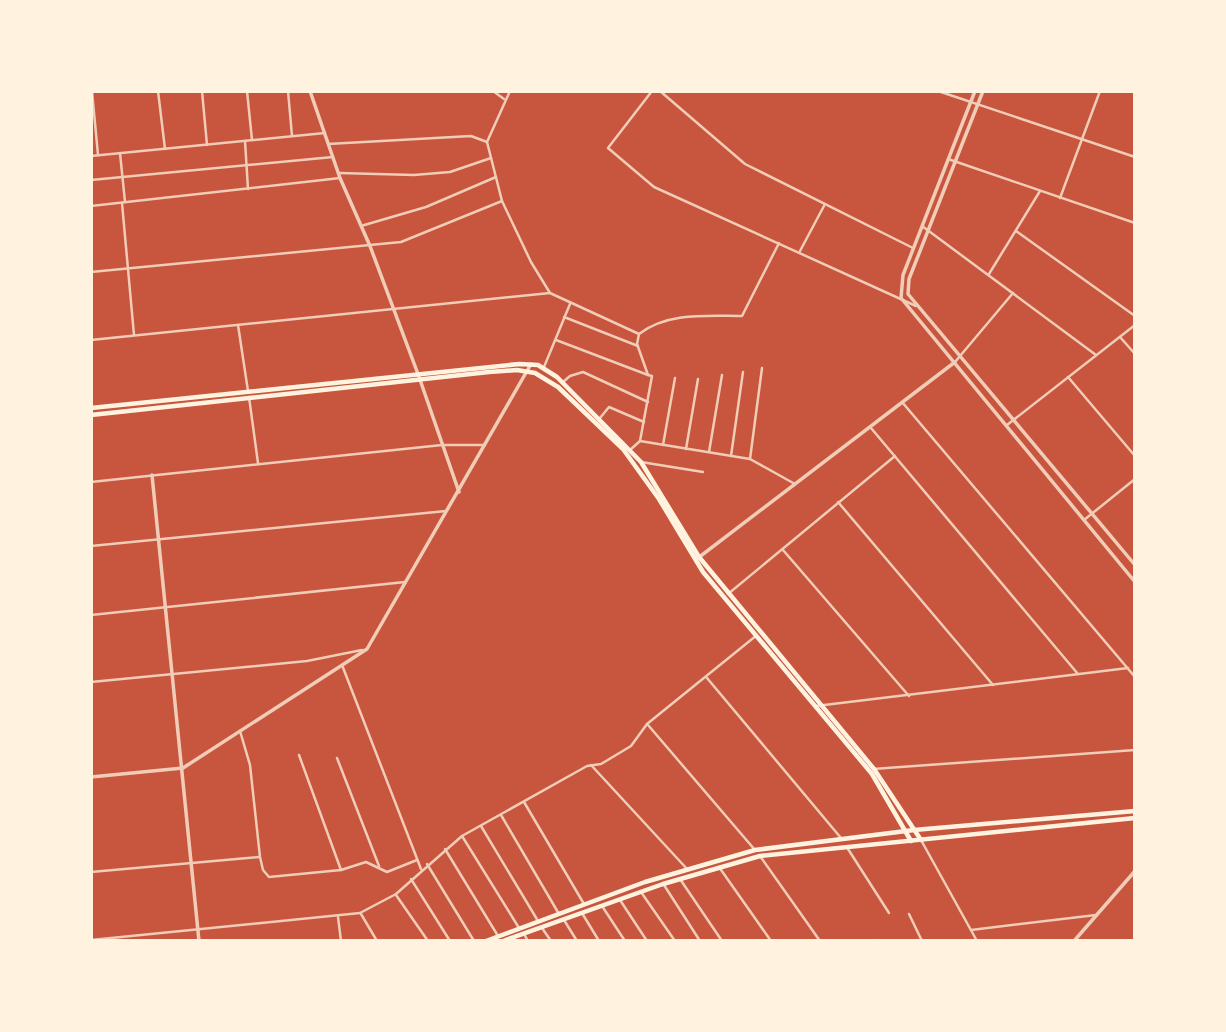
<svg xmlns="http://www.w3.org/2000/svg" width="1226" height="1032" font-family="'Golos Text',sans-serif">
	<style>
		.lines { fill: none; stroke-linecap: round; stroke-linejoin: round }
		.minor { stroke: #f1ccb7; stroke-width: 2.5 }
		.tertiary { stroke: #f1ccb7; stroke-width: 3.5 }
		.secondary { stroke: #fff3e0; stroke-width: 4.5 }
	</style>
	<rect width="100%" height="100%" fill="#c8553d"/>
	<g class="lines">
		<g class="minor">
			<path d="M92,91L98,155"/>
			<path d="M158,91L165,149"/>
			<path d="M202,91L207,145"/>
			<path d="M247,91L252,140"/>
			<path d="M288,91L292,136"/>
			<path d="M493,91L504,99"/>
			<path d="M510,91L487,142L502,201L531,262L550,293L639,334L637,344L648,375L652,376L640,441"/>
			<path d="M652,91L608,148L654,187L916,306"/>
			<path d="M660,91L745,164L913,248"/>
			<path d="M938,91L1135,157"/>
			<path d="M245,141L248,189"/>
			<path d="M328,144L471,136L487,142"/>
			<path d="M120,153L125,202"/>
			<path d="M91,156L325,133"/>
			<path d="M948,159L1135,223"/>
			<path d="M339,173L414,175L450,172L491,158"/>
			<path d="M91,180L333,157"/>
			<path d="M1060,198L1100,91"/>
			<path d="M122,203L134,335"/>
			<path d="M91,206L340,178"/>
			<path d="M361,226L426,207L496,177"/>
			<path d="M922,226L1096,355"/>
			<path d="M1016,231L1135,316"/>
			<path d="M800,251L825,204"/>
			<path d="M91,272L401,242L502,201"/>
			<path d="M989,274L1040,191"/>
			<path d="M564,317L638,346"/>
			<path d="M238,325L248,391"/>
			<path d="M639,334C668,312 707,316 742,316L779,243"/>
			<path d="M1120,337L1135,354"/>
			<path d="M91,340L550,293"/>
			<path d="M556,340L648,375"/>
			<path d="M955,362L1013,293"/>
			<path d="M544,367L570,304"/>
			<path d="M762,368L750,459L795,484"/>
			<path d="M1068,377L1135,456"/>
			<path d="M563,382L570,376L583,372L648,402"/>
			<path d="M249,397L258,463"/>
			<path d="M902,402L1135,677"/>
			<path d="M600,418L609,407L644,422"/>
			<path d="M1007,425L1135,325"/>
			<path d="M871,428L1078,674"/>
			<path d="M663,445L675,378"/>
			<path d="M686,449L698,379"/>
			<path d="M630,450L640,441L750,459"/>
			<path d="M709,452L722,375"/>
			<path d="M731,456L743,372"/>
			<path d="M641,462L703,472"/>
			<path d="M91,482L442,445H485"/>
			<path d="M838,502L993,685"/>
			<path d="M1084,520L1135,479"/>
			<path d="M91,546L446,511"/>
			<path d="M783,550L909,696"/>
			<path d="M728,594L895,456"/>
			<path d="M91,615L405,582"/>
			<path d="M342,665L421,869"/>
			<path d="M707,678L841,838"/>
			<path d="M91,682L307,661L362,650"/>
			<path d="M816,706L1128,668"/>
			<path d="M648,725L755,850"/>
			<path d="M240,731L250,765L260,857L263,870L269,877L341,870L366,862L387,872L417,860"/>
			<path d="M299,755L341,870"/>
			<path d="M337,758L379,866"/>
			<path d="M591,765L688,870"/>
			<path d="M873,769L1135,750"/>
			<path d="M524,802L584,904"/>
			<path d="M501,815L559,914"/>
			<path d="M481,826L538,921"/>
			<path d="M462,836L519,928"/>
			<path d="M921,840L977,941"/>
			<path d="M445,849L498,936"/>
			<path d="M848,849L889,913"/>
			<path d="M760,856L820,941"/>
			<path d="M427,864L474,941"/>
			<path d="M719,867L771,941"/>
			<path d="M91,872L259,857"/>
			<path d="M411,879L450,941"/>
			<path d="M680,879L722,941"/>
			<path d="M664,885L700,941"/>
			<path d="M641,892L675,941"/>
			<path d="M396,895L428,941"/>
			<path d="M620,900L647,941"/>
			<path d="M602,906L625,941"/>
			<path d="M582,913L599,941"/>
			<path d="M361,914L377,941"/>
			<path d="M909,914L922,941"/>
			<path d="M338,917L341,941"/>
			<path d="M564,920L577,941"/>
			<path d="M542,928L551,941"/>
			<path d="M971,930L1096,915"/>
			<path d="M524,934L528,941"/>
			<path d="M91,940L360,913L396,894L462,836L587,766L601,764L631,746L647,724L757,635"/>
			<path d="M875,940L876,941"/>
		</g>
		<g class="tertiary">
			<path d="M310,91L340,178L370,246L418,374L459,492"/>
			<path d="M975,91L903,275L901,298L1135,582"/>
			<path d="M983,91L909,279L908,294L1135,565"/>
			<path d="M152,475L199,941"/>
			<path d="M698,558L955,362"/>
			<path d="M91,777L183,768L367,649L531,364"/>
			<path d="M1074,941L1135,871"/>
		</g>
		<g class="secondary">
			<path d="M91,408L519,364L538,365L557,377L641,462L699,557L874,769L921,840"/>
			<path d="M91,415L489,372L517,370L535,373L558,387L623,449L659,499L703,572L872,774L911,841"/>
			<path d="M486,941L645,882L755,850L914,830L1135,811"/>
			<path d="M503,941L663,884L760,856L1135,818"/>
		</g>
	</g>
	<rect width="1226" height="1032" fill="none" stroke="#fff3e0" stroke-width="186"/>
</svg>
